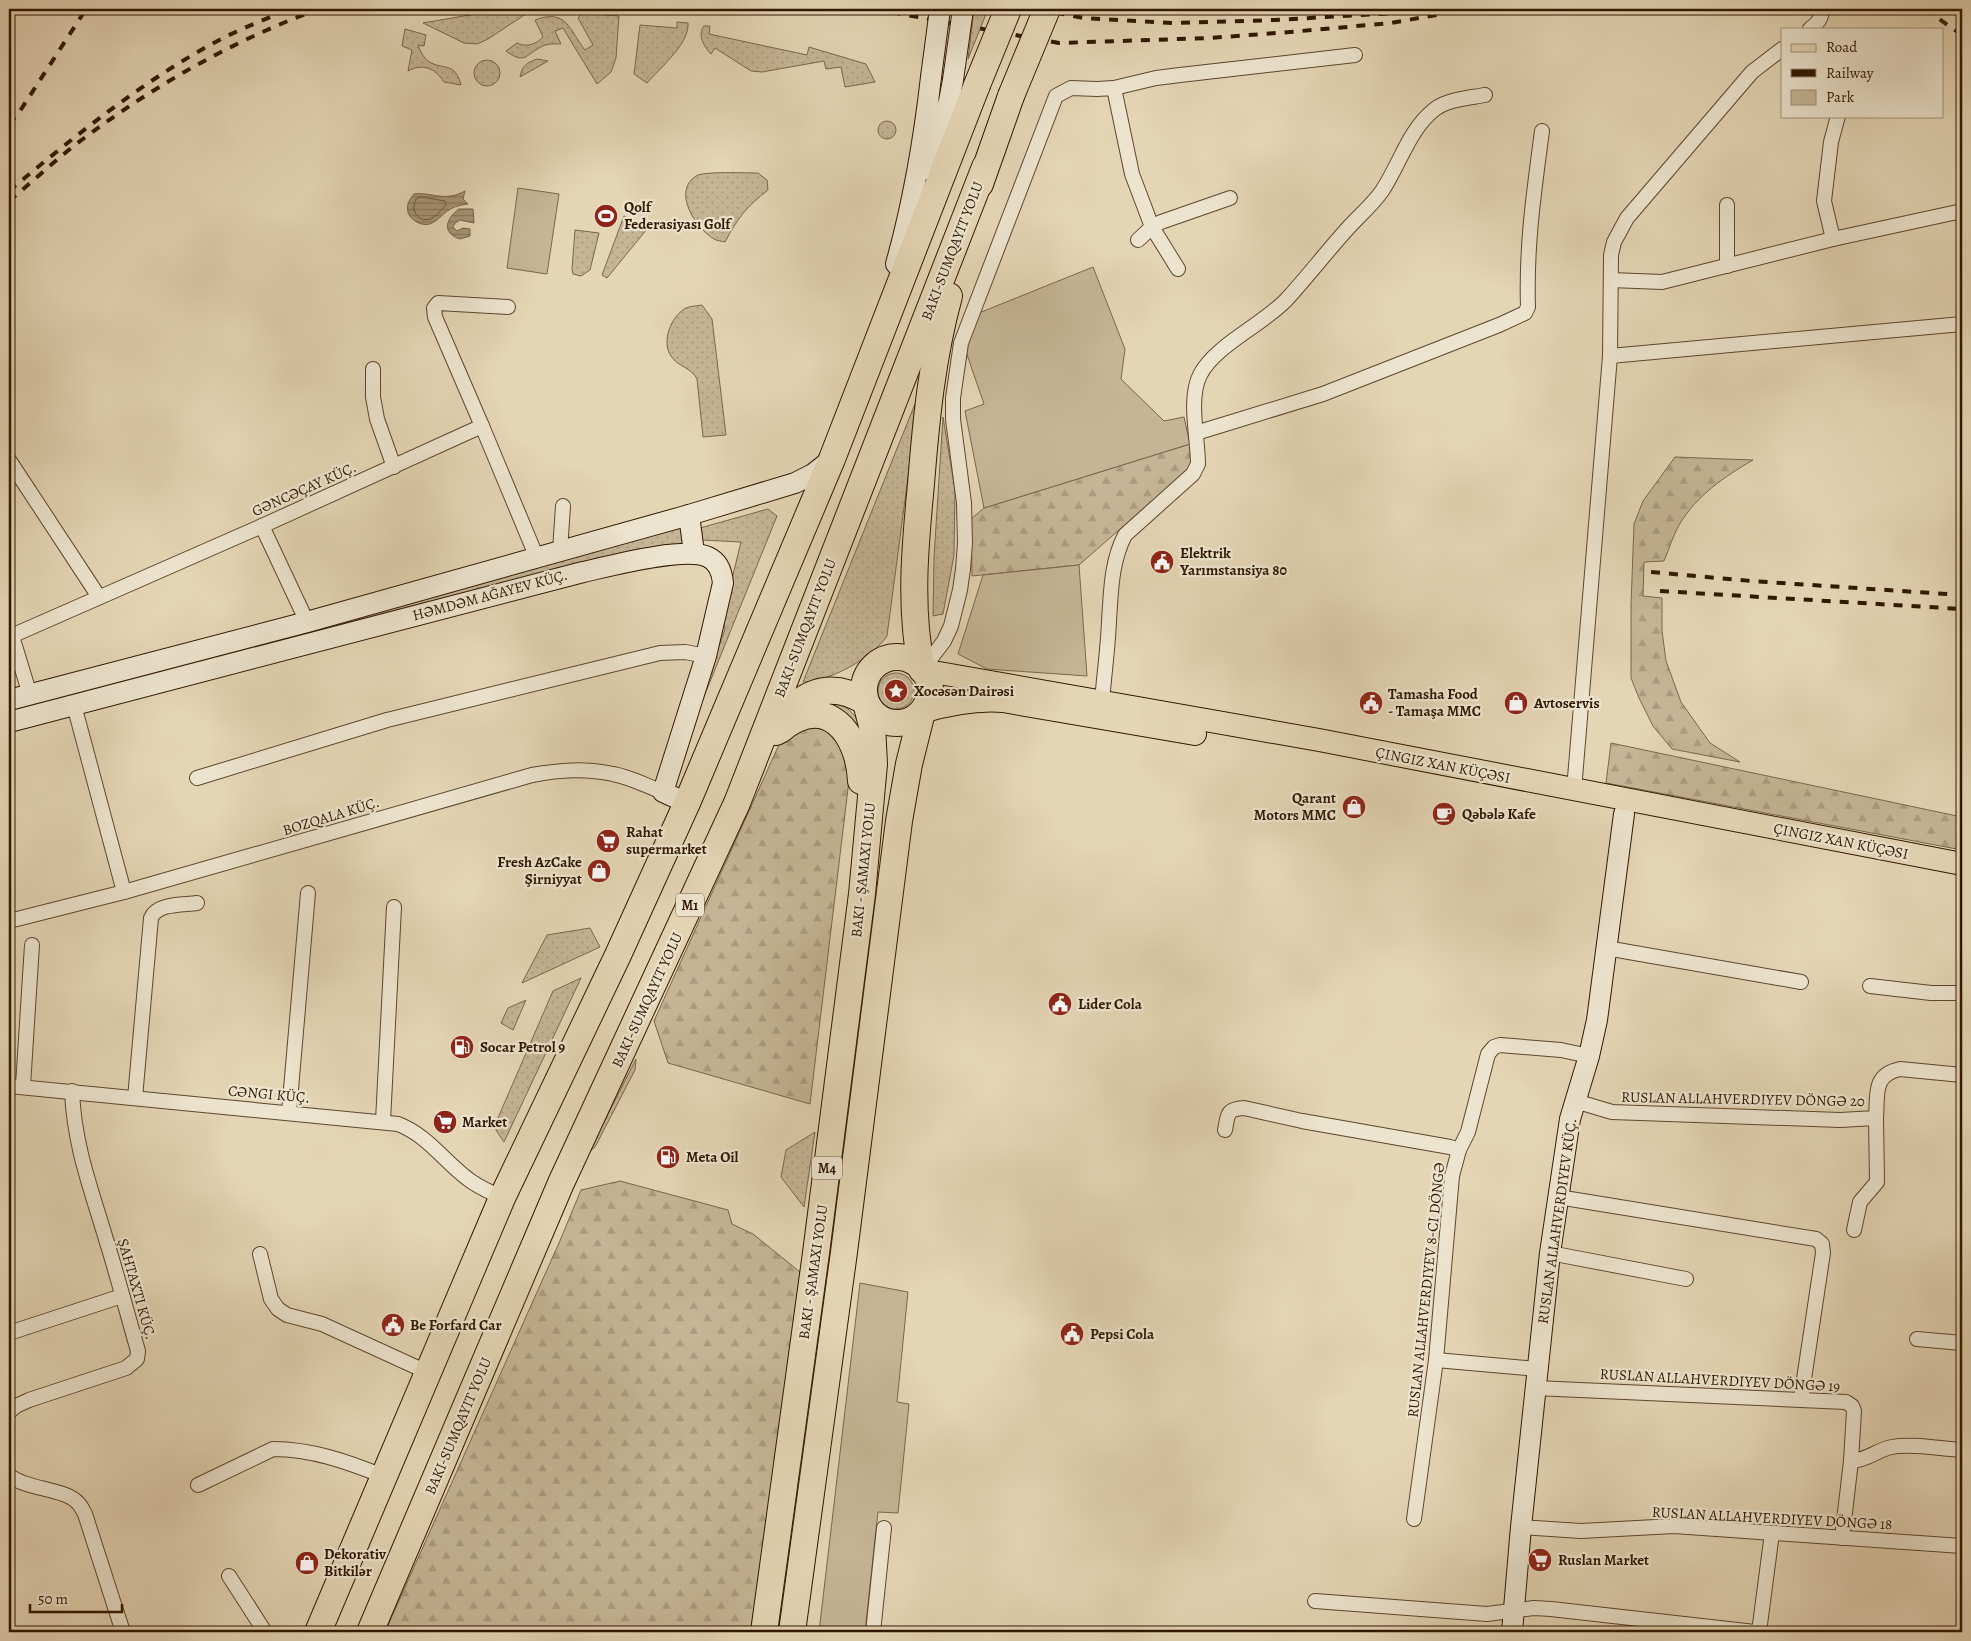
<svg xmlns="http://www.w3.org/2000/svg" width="1971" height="1641" font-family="Alegreya,serif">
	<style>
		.grass { fill: url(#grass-dots); stroke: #7a664b }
		.forest { fill: url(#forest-firs); stroke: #7a664b }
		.park { fill: #c5b596; stroke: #7a664b }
		.water { fill: url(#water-rules); stroke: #776247 }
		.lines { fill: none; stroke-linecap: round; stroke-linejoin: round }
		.shore { stroke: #6c563c; stroke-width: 1 }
		.street-casing { stroke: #5d462d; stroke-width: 16 }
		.secondary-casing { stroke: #301700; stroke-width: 22 }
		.primary-casing { stroke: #301700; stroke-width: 24 }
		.highway-casing { stroke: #301700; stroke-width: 28 }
		.street { stroke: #ede4cf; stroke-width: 14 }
		.secondary { stroke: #ede4cf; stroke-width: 20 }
		.primary { stroke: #e4d5b5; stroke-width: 22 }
		.highway { stroke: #e4d5b5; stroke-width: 26 }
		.rail { stroke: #301700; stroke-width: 4; stroke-dasharray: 9 9; stroke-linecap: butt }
		.secondary-bridge-casing { stroke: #301700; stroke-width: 22; stroke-linecap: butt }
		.highway-bridge-casing { stroke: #301700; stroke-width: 28; stroke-linecap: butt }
		.secondary-bridge { stroke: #ede4cf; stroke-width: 20 }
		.highway-bridge { stroke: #e4d5b5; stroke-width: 26 }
		.labels { text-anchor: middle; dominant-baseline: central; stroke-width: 4.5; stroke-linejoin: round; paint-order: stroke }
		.shield { fill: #ede4cf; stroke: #69543e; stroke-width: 1 }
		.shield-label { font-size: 14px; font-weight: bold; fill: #301700 }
		.poi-label { font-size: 15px; font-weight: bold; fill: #301700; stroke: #ede4cf; text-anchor: start }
		.street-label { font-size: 15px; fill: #301700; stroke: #ede4cf }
	</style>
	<defs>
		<pattern id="grass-dots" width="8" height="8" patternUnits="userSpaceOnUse" patternTransform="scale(1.25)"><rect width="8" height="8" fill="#c5b596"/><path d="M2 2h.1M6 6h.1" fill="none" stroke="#aa9b80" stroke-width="1.8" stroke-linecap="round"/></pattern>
		<pattern id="forest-firs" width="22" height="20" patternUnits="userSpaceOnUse" patternTransform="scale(1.25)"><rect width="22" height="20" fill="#c5b596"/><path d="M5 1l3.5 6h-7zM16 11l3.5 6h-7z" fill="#aa9b80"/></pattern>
		<pattern id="water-rules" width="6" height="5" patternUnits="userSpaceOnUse" patternTransform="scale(1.25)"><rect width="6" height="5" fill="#a79477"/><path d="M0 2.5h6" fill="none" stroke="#88785f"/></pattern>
	</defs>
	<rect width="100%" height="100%" fill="#e4d5b5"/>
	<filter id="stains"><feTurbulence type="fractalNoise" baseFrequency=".004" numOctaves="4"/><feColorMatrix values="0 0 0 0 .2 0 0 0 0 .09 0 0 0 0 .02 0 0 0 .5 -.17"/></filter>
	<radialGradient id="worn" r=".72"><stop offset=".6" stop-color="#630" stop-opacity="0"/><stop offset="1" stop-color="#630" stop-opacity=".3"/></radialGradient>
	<g class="grass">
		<path d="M974,9H988L968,59Z"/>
		<path d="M529,12L488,39L477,44L464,43L423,23L481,13Z"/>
		<path d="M582,13L619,16L616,58L611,72L597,84L563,28L555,31L561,44C554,44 547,43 541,47C525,55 525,65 506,51L517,43C527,48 536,44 543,37L535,20C567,8 569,30 585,50L593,45L578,18Z"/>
		<path d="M677,22L688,23C690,43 660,68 647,83L634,74L640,25L677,28Z"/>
		<path d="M704,26H710L709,34L807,55L809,47L866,64L875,82L845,87L841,67L826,69L824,61L762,72L751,71L715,48L711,54C704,46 697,36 704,26Z"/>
		<path d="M405,29L426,35L424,46L418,45C430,80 454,53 461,85L444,82C435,68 423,63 408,71L412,50L402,46Z"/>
		<path d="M537,59L548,61L520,77C522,66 526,63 537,59Z"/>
		<circle cx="487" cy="73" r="13"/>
		<circle cx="887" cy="130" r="9"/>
		<path d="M758,173L767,180L768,190C747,206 737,219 725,242C722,241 717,241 714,239C695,228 672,191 696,176C703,171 747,173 758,173Z"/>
		<path d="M624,216L647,229L607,278L602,275Z"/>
		<path d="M575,230L599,233L590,270L581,276L573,274L572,269Z"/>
		<path d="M702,305L712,319L726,435L703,437L697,379C691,367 678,367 671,356C661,342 671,316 686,308C690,306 697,306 702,305Z"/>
		<path d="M919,394L887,636C872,658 831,681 803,682Z"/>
		<path d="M943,417L955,490L954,555L943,614L933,616L934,557Z"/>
		<path d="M768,509L777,516L682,751L725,629L723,616L741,542L702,540L700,528Z"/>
		<path d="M686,527L688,546L9,716V706Z"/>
		<circle cx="896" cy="691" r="18"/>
		<path d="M828,698C850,708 857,713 864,737L807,705Z"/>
		<path d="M590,928L600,947L522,983L547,935Z"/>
		<path d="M581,978L504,1142L494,1127L553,991Z"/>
		<path d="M526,1000L513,1030L501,1023L508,1008Z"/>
		<path d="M636,1059L635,1070L595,1147L588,1153Z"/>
		<path d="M815,1132L804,1207L781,1177L786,1150Z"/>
	</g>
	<g class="forest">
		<path d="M1190,444L1191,467L1079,565L972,576L971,519L984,508Z"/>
		<path d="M1675,457L1753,460C1724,477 1697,495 1679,525C1673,536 1669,549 1664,561L1644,562L1643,596L1662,598V631L1666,661L1681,702L1710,743L1740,762L1672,749L1653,726L1639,698L1631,678V605L1634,524L1643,501Z"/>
		<path d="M806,723L833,729L850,772L810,1104L668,1063L654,1021L782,738Z"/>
		<path d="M1611,743L1962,817V850L1606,783Z"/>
		<path d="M620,1181L728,1210L732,1224L753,1234L800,1272L756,1632H385L559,1243L581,1190Z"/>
	</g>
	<g class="park">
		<path d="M518,188L559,194L547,274L507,268Z"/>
		<path d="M1093,267L1125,349L1121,379L1164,421L1184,417L1190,444L984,508L965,411L984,404L964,346L979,313Z"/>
		<path d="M1079,565L1087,676L987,669L958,654L983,575Z"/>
		<path d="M860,1283L908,1292L897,1402L909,1404L898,1513L878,1512L865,1632H819Z"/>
	</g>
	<g class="water">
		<path d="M465,191L463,199L468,204C461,205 455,206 449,210C439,216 433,229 419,223C414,221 409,217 408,212C406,204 410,199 414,194C426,192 438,198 450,196C455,196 461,193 465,191Z"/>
		<path d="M459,209H473L474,223L460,220L455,223L453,227L457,231L463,228L470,229V236L460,239C441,233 446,218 459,209Z"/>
	</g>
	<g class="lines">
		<path class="shore" d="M422,197L445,201L446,205C442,209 436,217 430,219C417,223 409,208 417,198Z"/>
		<g class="street-casing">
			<g id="street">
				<path d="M1810,29C1818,23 1822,18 1822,9"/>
				<path d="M1114,88L1156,78L1180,75L1355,55"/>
				<path d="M1727,205V266"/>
				<path d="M1833,239L1824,201L1831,142L1838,116"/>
				<path d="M1138,240L1152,227L1161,222L1230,198"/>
				<path d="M1611,280L1662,282L1833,239L1962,211"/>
				<path d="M1610,356L1611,255L1614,242L1627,218L1752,72L1782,49"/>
				<path d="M373,369V397L377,419L394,467"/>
				<path d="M482,426L435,317L434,308L438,303L508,307"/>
				<path d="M1196,433L1323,394L1499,325L1525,313L1528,307C1526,245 1534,192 1542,131"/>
				<path d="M9,460L99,597"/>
				<path d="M262,526L307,622"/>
				<path d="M560,551L563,506"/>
				<path d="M12,636L30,695"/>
				<path d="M9,637L262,526L482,426L537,558"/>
				<path d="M922,670L944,641L951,626L960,590L963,569L965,543L964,503L953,419V398L961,343L1056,96L1071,88L1097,89L1114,88L1132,174L1152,227L1178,269"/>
				<path d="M1102,702C1104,675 1108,648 1109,621C1111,592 1111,562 1125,535L1193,474L1198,464C1198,438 1188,399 1200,375C1214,346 1264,324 1287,299C1309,275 1328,250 1349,227C1360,215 1373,204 1382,191C1400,164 1409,129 1435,109C1448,99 1469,98 1485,95"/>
				<path d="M74,705L124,892"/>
				<path d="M197,778L387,720L660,653L685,652L706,656"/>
				<path d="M1574,790L1610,356L1962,324V321"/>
				<path d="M9,921L124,892L532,775C560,770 585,768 613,774C630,777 647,786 663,792"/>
				<path d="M1606,948L1801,982"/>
				<path d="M1870,986L1931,993H1962"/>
				<path d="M9,1086L398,1124C427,1135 444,1161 468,1179C478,1187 491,1192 502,1198"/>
				<path d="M23,1086L32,945"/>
				<path d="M135,1098L151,918C157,903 183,905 197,903"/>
				<path d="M1575,1101L1612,1112L1840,1120L1876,1118C1878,1095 1872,1075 1900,1069L1962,1075"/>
				<path d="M289,1112L308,893"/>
				<path d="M383,1121L394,907"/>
				<path d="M1225,1130C1228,1115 1226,1109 1244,1108L1302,1121L1450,1147L1459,1150"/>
				<path d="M1558,1197L1816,1239L1822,1244L1823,1253L1801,1399"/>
				<path d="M1854,1230L1860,1202L1877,1182L1876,1118"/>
				<path d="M1550,1253L1686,1279"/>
				<path d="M260,1254L271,1299L278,1309L287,1315L322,1324L427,1372"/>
				<path d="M9,1333L122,1296"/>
				<path d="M1917,1339L1962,1343"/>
				<path d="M1436,1360L1537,1369"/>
				<path d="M1535,1388L1846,1402L1852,1406L1854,1411L1851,1461C1869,1460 1876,1450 1892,1447C1912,1443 1941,1449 1962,1450"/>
				<path d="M9,1412L16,1406L29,1400L126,1368L137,1359L138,1351C127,1313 117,1274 105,1236C90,1186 74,1144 72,1091"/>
				<path d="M9,1475C26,1490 65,1488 78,1503C81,1506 83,1510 85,1514L123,1632"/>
				<path d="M198,1485L273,1449C312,1449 348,1462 383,1476"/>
				<path d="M1414,1519L1436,1360L1452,1176L1459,1150L1468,1132L1488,1054L1494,1047L1500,1045L1561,1050L1589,1056"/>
				<path d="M1521,1527L1581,1531L1674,1526L1962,1546"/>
				<path d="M1842,1538L1851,1461"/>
				<path d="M229,1576L265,1632"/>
				<path d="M1315,1601L1487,1614L1534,1608L1551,1609L1755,1632"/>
				<path d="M873,1632L884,1528"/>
				<path d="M1759,1632L1772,1533"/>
			</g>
		</g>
		<g class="secondary-casing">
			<g id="secondary">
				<path d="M927,169L949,101L953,80"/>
				<path d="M896,264C913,203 924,139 931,77"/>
				<path d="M689,515L694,553"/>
				<path d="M9,700L307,622L689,515L795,483L813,474L832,459"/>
				<path d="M9,722L583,572C610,566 685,546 708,557C719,562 722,572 723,583L706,656L663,792L687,803"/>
				<path d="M1512,1632L1521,1527L1550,1253L1570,1119L1589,1056L1597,1020L1624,814"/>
			</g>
		</g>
		<g class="primary-casing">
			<g id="primary">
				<path d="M922,670L1319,740L1962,864"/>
				<path d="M922,712C949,704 975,699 1003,701L1195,734"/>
			</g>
		</g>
		<g class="highway-casing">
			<g id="highway">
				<path d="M980,184L1011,96"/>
				<circle cx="897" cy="690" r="33"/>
				<path d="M922,670C909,609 915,546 921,484C926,421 932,358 949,296"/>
				<path d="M780,730C826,691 859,733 861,781"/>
				<path d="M318,1632L502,1198L618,955L687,803L832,459L977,85"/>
				<path d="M370,1632L561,1183L737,803L985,167"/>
				<path d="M764,1632L816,1253L862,894L874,764L872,726L866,702C828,678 795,694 776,732"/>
				<path d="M792,1632L844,1252L899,821L909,764L922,712"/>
			</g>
		</g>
		<use href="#street" class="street"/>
		<use href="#secondary" class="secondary"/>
		<use href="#primary" class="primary"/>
		<use href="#highway" class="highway"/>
		<g class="rail">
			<path d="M874,9L1059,43L1210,38L1290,32L1391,23L1470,9"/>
			<path d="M1018,9L1043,13"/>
			<path d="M1038,9L1083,18L1173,23L1275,20L1395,13L1418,9"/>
			<path d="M1078,9L1173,12L1239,9"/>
			<path d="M1925,9L1962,35"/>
			<path d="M9,124L20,111L86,9"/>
			<path d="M9,191C76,135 145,79 223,38C245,27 268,18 290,9"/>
			<path d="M9,201C31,183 52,163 75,145C150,88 231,41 319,9"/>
			<path d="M1651,572L1751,581L1962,595"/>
			<path d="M1660,591L1962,609"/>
		</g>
		<g class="secondary-bridge-casing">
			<g id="secondary-bridge">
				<path d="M931,77L940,9"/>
				<path d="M953,80L963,9"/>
			</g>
		</g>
		<g class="highway-bridge-casing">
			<g id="highway-bridge">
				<path d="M977,85L1008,9"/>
				<path d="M1011,96L1047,9"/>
			</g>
		</g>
		<use href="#secondary-bridge" class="secondary-bridge"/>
		<use href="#highway-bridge" class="highway-bridge"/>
	</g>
	<defs>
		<g id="stadium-disc" transform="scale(1.25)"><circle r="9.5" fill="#8f2418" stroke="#ede4cf"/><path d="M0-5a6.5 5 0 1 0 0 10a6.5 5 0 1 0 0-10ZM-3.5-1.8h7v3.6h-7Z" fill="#fff"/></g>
		<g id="civic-disc" transform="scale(1.25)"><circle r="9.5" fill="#8f2418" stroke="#ede4cf"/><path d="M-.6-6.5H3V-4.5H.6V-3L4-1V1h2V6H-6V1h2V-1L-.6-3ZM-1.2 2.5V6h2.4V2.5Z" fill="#fff"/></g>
		<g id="sight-disc" transform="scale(1.25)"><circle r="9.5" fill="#8f2418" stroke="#ede4cf"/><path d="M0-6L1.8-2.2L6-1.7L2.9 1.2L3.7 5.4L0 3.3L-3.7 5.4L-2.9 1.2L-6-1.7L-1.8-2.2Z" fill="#fff"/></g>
		<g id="shop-disc" transform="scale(1.25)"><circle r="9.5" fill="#8f2418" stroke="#ede4cf"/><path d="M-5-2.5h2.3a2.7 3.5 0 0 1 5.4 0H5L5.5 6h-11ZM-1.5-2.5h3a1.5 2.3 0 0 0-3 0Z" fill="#fff"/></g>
		<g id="cafe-disc" transform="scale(1.25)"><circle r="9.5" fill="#8f2418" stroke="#ede4cf"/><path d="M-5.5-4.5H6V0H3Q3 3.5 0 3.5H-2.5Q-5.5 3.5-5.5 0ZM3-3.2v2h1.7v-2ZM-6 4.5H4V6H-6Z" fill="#fff"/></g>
		<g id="supermarket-disc" transform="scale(1.25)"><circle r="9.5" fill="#8f2418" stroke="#ede4cf"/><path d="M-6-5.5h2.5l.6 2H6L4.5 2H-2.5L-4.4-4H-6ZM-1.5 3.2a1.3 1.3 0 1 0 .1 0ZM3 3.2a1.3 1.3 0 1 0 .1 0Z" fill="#fff"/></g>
		<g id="fuel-disc" transform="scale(1.25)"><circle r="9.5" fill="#8f2418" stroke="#ede4cf"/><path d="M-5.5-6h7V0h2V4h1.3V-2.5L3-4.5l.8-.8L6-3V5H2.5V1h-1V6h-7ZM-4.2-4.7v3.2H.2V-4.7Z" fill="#fff"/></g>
	</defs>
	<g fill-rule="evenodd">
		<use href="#stadium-disc" x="606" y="216"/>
		<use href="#civic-disc" x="1162" y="562"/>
		<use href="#sight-disc" x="896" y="691"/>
		<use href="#civic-disc" x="1371" y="703"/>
		<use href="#shop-disc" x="1516" y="703"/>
		<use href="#shop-disc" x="1354" y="807"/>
		<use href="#cafe-disc" x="1444" y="814"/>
		<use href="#supermarket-disc" x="608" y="841"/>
		<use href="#shop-disc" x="599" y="871"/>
		<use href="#civic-disc" x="1060" y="1004"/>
		<use href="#fuel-disc" x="462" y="1047"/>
		<use href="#supermarket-disc" x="445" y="1122"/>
		<use href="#fuel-disc" x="668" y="1157"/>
		<use href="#civic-disc" x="393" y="1325"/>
		<use href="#civic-disc" x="1072" y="1334"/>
		<use href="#supermarket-disc" x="1540" y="1560"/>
		<use href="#shop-disc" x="307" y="1563"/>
	</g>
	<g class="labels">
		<g class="shield">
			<rect x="676" y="893.5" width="28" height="23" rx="4"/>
			<rect x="812" y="1156.5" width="30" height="23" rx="4"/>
		</g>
		<g class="shield-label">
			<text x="690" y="905">M1</text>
			<text x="827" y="1168">M4</text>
		</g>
		<g class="poi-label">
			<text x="624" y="207">Qolf<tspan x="624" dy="17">Federasiyası Golf</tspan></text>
			<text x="1180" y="553">Elektrik<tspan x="1180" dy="17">Yarımstansiya 80</tspan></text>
			<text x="914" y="691">Xocəsən Dairəsi</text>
			<text x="1388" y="694">Tamasha Food<tspan x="1388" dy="17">- Tamaşa MMC</tspan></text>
			<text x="1534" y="703">Avtoservis</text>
			<text x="1336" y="798" text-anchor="end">Qarant<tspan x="1336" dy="17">Motors MMC</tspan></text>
			<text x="1462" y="814">Qəbələ Kafe</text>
			<text x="626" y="832">Rahat<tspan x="626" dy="17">supermarket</tspan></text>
			<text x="582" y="862" text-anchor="end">Fresh AzCake<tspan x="582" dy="17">Şirniyyat</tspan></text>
			<text x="1078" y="1004">Lider Cola</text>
			<text x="480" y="1047">Socar Petrol 9</text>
			<text x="462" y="1122">Market</text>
			<text x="686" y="1157">Meta Oil</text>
			<text x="410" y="1325">Be Forfard Car</text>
			<text x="1090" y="1334">Pepsi Cola</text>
			<text x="324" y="1554">Dekorativ<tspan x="324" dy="17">Bitkilər</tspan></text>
			<text x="1558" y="1560">Ruslan Market</text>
		</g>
		<g class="street-label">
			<text transform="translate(952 251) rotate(-69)">BAKI-SUMQAYIT YOLU</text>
			<text transform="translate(304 489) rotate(-24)">GƏNCƏÇAY KÜÇ.</text>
			<text transform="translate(490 595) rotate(-15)">HƏMDƏM AĞAYEV KÜÇ.</text>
			<text transform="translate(805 628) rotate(-69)">BAKI-SUMQAYIT YOLU</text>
			<text transform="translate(1443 765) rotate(11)">ÇINGIZ XAN KÜÇƏSI</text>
			<text transform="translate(331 816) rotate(-17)">BOZQALA KÜÇ.</text>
			<text transform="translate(1841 841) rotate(11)">ÇINGIZ XAN KÜÇƏSI</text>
			<text transform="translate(863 870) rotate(-84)">BAKI - ŞAMAXI YOLU</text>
			<text transform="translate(647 1000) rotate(-65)">BAKI-SUMQAYIT YOLU</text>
			<text transform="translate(269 1094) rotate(5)">CƏNGI KÜÇ.</text>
			<text transform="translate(1743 1099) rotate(1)">RUSLAN ALLAHVERDIYEV DÖNGƏ 20</text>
			<text transform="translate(1557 1221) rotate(-82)">RUSLAN ALLAHVERDIYEV KÜÇ.</text>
			<text transform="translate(813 1272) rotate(-82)">BAKI - ŞAMAXI YOLU</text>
			<text transform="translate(137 1289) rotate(74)">ŞAHTAXTI KÜÇ.</text>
			<text transform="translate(1426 1290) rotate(-84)">RUSLAN ALLAHVERDIYEV 8-CI DÖNGƏ</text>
			<text transform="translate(1720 1380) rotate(3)">RUSLAN ALLAHVERDIYEV DÖNGƏ 19</text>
			<text transform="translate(458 1426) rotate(-67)">BAKI-SUMQAYIT YOLU</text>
			<text transform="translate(1772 1518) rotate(3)">RUSLAN ALLAHVERDIYEV DÖNGƏ 18</text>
		</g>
	</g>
	<rect width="1971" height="1641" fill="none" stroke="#e4d5b5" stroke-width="30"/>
	<rect x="10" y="10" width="1951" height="1621" fill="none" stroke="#301700" stroke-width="2.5"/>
	<rect x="15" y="15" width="1941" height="1611" fill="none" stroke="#301700"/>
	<rect x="1781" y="28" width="162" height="90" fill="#ede4cf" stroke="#a1927c"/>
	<rect x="1791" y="44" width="25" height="8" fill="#e4d5b5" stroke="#a1927c"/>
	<text x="1826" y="52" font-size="15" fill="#301700">Road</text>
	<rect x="1791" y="69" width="25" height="8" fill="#301700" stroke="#a1927c"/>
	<text x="1826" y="78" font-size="15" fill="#301700">Railway</text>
	<rect x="1791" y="90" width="25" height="15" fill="#c5b596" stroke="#a1927c"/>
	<text x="1826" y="102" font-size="15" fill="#301700">Park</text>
	<path d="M30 1604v8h92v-8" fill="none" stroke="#301700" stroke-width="2.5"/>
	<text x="38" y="1604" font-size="15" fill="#301700" stroke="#ede4cf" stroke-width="4" paint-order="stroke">50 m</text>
	<rect width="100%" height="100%" filter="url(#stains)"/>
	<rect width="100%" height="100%" fill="url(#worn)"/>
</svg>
